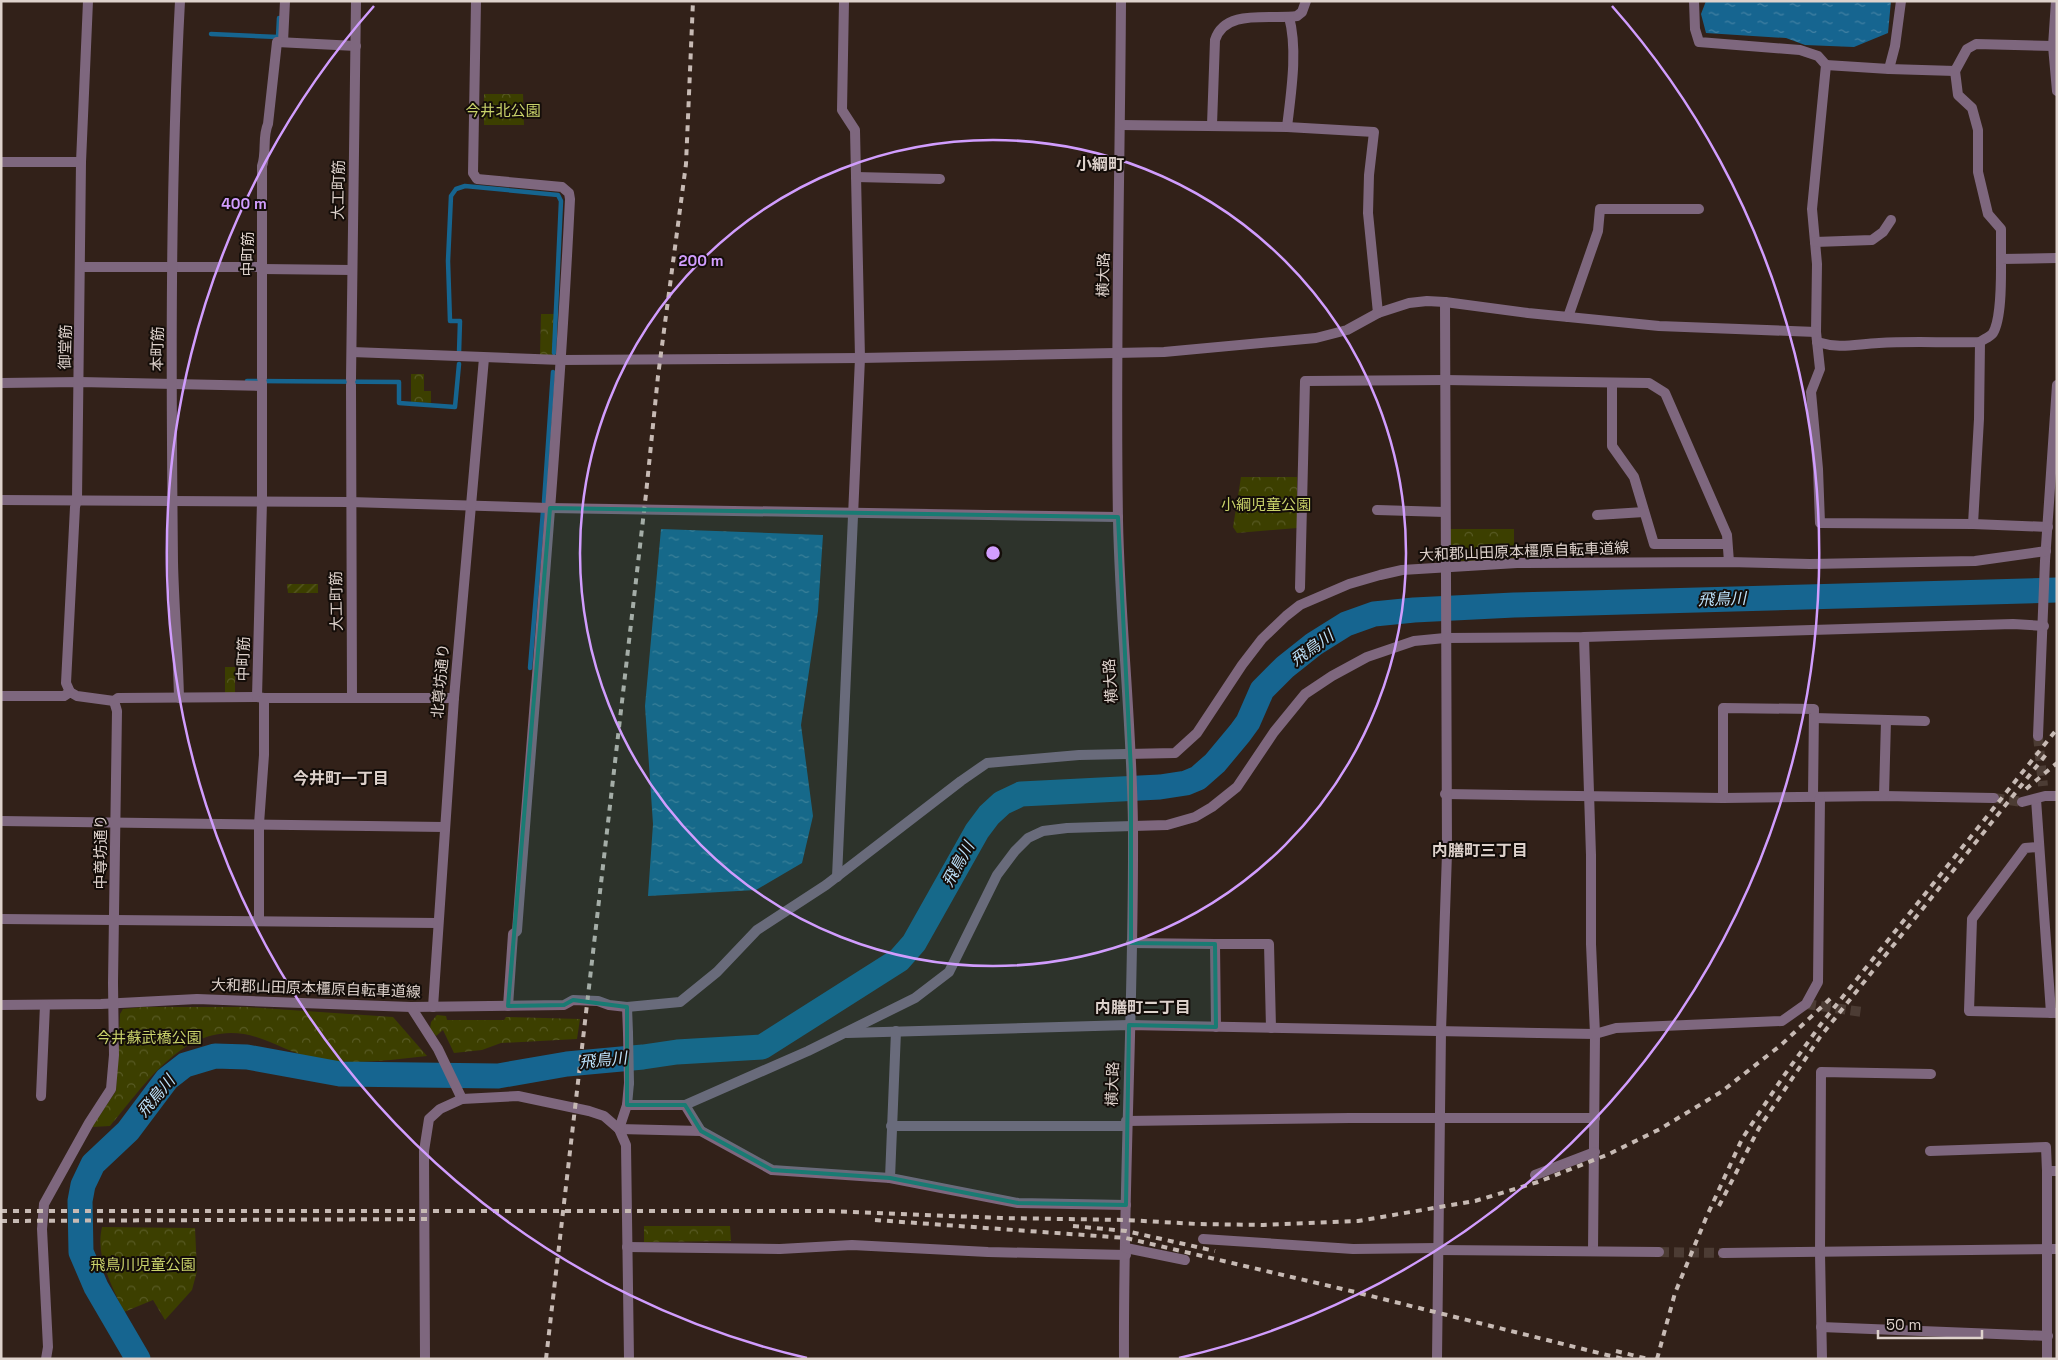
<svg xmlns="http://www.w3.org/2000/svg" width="2058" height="1360" font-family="'Space Grotesk','Noto Sans JP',sans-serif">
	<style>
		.forest { fill: url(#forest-crowns) }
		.garden { fill: url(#garden-furrows) }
		.water { fill: url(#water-ripples) }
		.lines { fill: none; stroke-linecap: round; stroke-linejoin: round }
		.stream { stroke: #166590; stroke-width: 4.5 }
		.river { stroke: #166590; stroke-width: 25 }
		.minor-tunnel { stroke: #4c3c34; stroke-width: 10; stroke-dasharray: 10 5; stroke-linecap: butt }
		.minor { stroke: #7e677e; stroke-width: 10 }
		.tertiary { stroke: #7e677e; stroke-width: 10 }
		.rail { stroke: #c7bab4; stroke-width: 4; stroke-dasharray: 6 6; stroke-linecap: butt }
		.marked { fill: #197b73; fill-opacity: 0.2; stroke: #197b73; stroke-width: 4; stroke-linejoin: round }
		.ring { fill: none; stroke: #d19dfe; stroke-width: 2.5 }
		.labels { text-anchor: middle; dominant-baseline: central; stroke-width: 4; stroke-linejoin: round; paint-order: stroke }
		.park-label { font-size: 15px; fill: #c9d26a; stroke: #140d09 }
		.street-label { font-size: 15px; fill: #ded2cc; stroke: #140d09 }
		.neighbourhood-label { font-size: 16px; font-weight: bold; fill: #ded2cc; stroke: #140d09 }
		.water-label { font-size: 16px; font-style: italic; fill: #bde2fb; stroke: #140d09 }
		.centre { fill: #d19dfe; stroke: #140d09; stroke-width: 2.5 }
		.ring-label { font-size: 15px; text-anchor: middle; font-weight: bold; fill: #d19dfe; stroke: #140d09; stroke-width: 4; stroke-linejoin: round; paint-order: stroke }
	</style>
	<defs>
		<pattern id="forest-crowns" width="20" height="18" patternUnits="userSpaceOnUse" patternTransform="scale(1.25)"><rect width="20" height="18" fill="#3c3f00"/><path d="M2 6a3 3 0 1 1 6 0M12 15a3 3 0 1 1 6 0" fill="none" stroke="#585a24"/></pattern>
		<pattern id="garden-furrows" width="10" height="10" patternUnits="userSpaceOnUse" patternTransform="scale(1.25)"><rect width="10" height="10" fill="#3c3f00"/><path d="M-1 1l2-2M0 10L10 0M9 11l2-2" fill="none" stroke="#585a24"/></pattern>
		<pattern id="water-ripples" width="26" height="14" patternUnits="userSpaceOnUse" patternTransform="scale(1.25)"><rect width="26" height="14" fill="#166590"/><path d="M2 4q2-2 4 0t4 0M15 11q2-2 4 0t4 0" fill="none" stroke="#4381a3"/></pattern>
	</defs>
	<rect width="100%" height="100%" fill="#322119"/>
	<g class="forest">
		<path d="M484,94H523L524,125H484Z"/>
		<path d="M541,314H554L552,355H540Z"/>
		<path d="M411,374H424V391H431V403L411,402Z"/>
		<path d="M1241,477H1297V528L1237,533L1233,527Z"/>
		<path d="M1450,529H1514V560L1450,561Z"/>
		<rect x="225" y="667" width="10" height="27"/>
		<path d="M144,1007H246L393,1017L427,1056C389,1060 351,1066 313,1058C289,1053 268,1038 244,1034C183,1024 144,1086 110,1126L92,1127L116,1091L120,1014L123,1009Z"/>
		<path d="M437,1015L446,1016L447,1020H504L506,1017L580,1019L577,1039L501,1043L482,1050L454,1053L443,1030L436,1036L430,1029L431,1022Z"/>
		<path d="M644,1226H730L731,1241L644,1242Z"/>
		<path d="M102,1227L195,1228L197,1271L192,1290L165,1320L153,1300L124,1312C112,1286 95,1257 102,1227Z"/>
	</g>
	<path class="garden" d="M287,584H318V593H288Z"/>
	<g class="water">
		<path d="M1706,1H1891L1888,33L1854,47L1805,45L1786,38L1706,33L1701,14Z"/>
		<path d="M661,529L823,535L818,611L801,725L813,816L802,863L756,890L648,896L653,824L645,706Z"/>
	</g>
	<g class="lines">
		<g class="stream">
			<path d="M211,34L278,37L279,18"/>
			<path d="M459,353L460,321H450L448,261L451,196L456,189L465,186L558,195L561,201L554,353"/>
			<path d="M247,381L399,382V403L455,407L459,364"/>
			<path d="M544,502L553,372"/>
			<path d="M530,668L543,511"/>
		</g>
		<path class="river" d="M138,1359L96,1287L81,1252L80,1201L83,1185L93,1164L128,1131L167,1079L185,1065L215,1056L247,1057L340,1074L498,1076L567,1064L643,1057L677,1052L762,1047L899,960L914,943L977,831L989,815L1002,803L1021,794L1160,787L1186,783L1198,778L1215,763L1240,733L1248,722L1262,690L1285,667L1314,644L1346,624L1374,614L1414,610L1514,605L2057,590"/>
		<g class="minor-tunnel">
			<path d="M2038,736L2043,786"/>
			<path d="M1994,798L2022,802"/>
			<path d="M1806,1004L1862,1012"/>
			<path d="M1659,1252L1723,1253"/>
		</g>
		<g class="minor">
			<path d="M476,1L473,173L477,179L562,187L569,193L570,199C558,443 535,687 517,931L513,934L508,1006"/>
			<path d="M1121,1C1120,174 1115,347 1118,520C1120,622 1132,724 1133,827C1134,1004 1123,1181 1124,1359"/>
			<path d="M1694,1L1695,29L1699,42L1800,50L1818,56L1826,65L1812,209L1817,264L1816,332L1820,369L1811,392L1818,469L1820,523L1973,524L2048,527"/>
			<path d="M2056,1L2053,46L2057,91"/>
			<path d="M283,42L285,1"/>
			<path d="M1826,65L1889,69L1955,71L1967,49L1976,44L2053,46"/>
			<path d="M1889,69L1895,46L1901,1"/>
			<path d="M1955,71L1958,95L1972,108L1978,130V172L1988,214L2001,229V259"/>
			<path d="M1120,125L1287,127L1374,132L1369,175L1368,213L1378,313"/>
			<path d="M1212,125L1215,40C1225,8 1270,20 1297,16L1302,12L1306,1"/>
			<path d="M1287,127C1291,93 1298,50 1289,17"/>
			<path d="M1,162H81"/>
			<path d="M856,177L940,179"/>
			<path d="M1815,242L1872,240L1883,232L1891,220"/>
			<path d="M81,267H262"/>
			<path d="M262,269L352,270"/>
			<path d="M1568,317L1598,231L1600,209H1699"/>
			<path d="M1817,342C1840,349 1855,344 1879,343C1912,341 1946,343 1980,342C1984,339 1990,337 1993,333C2002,318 2001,277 2001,259L2057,258"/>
			<path d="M352,352L561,360L860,358L1164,352L1316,338L1347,330L1378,313L1409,303L1427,301L1445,302L1528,313L1659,326L1816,332"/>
			<path d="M262,378V166C267,152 262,137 268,124L277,42L356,46"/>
			<path d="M351,379L356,1"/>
			<path d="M1,383L80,382L262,386"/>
			<path d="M1612,383V446L1634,477L1654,544H1727"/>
			<path d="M351,385L352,698"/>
			<path d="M1,500L350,502L550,508L1118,517"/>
			<path d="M1377,510L1445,512"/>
			<path d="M1597,515L1644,512"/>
			<path d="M1973,524L1979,419L1980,342"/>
			<path d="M1300,588L1305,381L1445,380L1649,383L1665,393L1727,535L1729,562"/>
			<path d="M1584,637L1591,855V944L1595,1034L1593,1251"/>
			<path d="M70,692L66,683L75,507L77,500L81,162L88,1"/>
			<path d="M1,696H64L70,692L77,696L114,701L118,698L257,697L264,698H454"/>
			<path d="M257,697L262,501V383"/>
			<path d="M179,698C178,652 174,607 173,562C171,375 170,188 180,1"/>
			<path d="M1814,718L1925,721"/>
			<path d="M2038,736L2045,561L2057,385"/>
			<path d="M1445,794L1723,798L1884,796L1994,798"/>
			<path d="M1884,796L1886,720"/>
			<path d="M1723,798V708L1814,709L1813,797"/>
			<path d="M2036,799L2051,1013"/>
			<path d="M2022,802L2045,796H2057"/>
			<path d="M1,821L444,827"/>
			<path d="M1133,826L1167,825L1195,817L1212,807L1237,787L1274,732L1305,694L1332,676L1367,657L1414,641L1445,638L1584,637L2013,624L2044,626"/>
			<path d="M2038,847L2025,848L1972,919L1969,1011L2057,1013"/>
			<path d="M837,877L860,358L855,130L842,110L844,1"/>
			<path d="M1,919L438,923"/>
			<path d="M259,921V824L264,755V698"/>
			<path d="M1131,943L1215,944L1216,1027"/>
			<path d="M1215,944H1269L1271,1028"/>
			<path d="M1,1005L101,1004L197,999L411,1007L564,1005L573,1000L598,1001L609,1005L627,1007L680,1002L717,972L757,930L826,885L961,781L987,763L1079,755L1175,753L1197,733L1242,665L1262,639L1286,616L1300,605L1349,584L1380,575L1402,570L1517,563L1729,562L1810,564L1975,561L2046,551"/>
			<path d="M411,1007L438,1049L462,1099L440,1109L429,1119L424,1151L425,1359"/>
			<path d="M433,1007L454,698L484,358"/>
			<path d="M896,1031L890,1178L1018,1203L1126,1205"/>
			<path d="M628,1033L629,1083"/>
			<path d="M847,1033L1129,1025L1595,1034L1616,1028L1782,1021L1806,1004L1818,982L1820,797"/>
			<path d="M41,1096L45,1005"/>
			<path d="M685,1105L701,1131"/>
			<path d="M1126,1121L1350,1118H1595"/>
			<path d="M891,1126H1126"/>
			<path d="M619,1129L701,1131L772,1170L890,1178"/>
			<path d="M1930,1151L2046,1147L2047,1171"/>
			<path d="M1535,1175L1595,1152"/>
			<path d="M1203,1239L1353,1249L1438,1248"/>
			<path d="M627,1247L780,1249L852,1245L988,1252L1126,1255"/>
			<path d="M1126,1248L1185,1260"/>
			<path d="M1438,1250L1659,1252"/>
			<path d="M1723,1253L2057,1249"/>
			<path d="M1821,1327L2048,1336"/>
			<path d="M46,1359L48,1347L42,1229L44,1204L89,1123L111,1089L114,1055L113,983L117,711L114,701"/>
			<path d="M1437,1359L1441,1031L1447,853L1445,302"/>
			<path d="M1822,1359L1820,1253L1821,1072L1931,1074"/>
			<path d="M2047,1359V1171H2057"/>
		</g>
		<g class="tertiary">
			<path d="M627,1007L628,1033"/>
			<path d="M462,1099L518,1096L589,1111L604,1116L619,1129L626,1145L629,1359"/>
			<path d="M627,1105H685L808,1051L915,998L949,972L997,875L1015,851L1028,838L1043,831L1067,828L1133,826"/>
			<path d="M619,1129L627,1105L629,1083"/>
		</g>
		<g class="rail">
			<path d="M2026,789L2057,763"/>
			<path d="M1719,1206L1759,1128L1820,1037L2048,752"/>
			<path d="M1,1211H828L1001,1218L1126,1220L1197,1224L1263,1225L1358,1221L1475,1201L1538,1182L1609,1154L1660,1129L1721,1092L1781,1045L1831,998"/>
			<path d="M875,1220L1126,1238L1355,1292L1623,1359"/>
			<path d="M1,1221L431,1219"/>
			<path d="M1073,1226L1126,1231L1215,1251"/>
			<path d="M1616,1351L1648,1359"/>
			<path d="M546,1359L646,494L658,376L686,164L693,1"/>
			<path d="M1657,1359L1675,1293L1706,1218L1742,1139L1783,1077L1821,1024L2057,729"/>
		</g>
	</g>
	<path class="marked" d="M550,508L1118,517L1131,771V943L1215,944L1216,1027L1129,1025L1126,1205L1018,1203L890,1178L772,1170L701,1131L685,1105H627V1007L573,1000L564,1005L508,1006Z"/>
	<g class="ring">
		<circle cx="993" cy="553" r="413"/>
		<path d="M807 1358A826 826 0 0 1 374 6M1612 6A826 826 0 0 1 1179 1358"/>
	</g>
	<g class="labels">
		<g class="park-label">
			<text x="503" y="110">今井北公園</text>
			<text x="1266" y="504">小綱児童公園</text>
			<text x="149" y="1037">今井蘇武橋公園</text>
			<text x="143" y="1264">飛鳥川児童公園</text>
		</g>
		<g class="street-label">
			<text transform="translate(338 190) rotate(-89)">大工町筋</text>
			<text transform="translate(247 254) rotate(-90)">中町筋</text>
			<text transform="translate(1103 275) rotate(-89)">横大路</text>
			<text transform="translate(65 347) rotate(-89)">御堂筋</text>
			<text transform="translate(157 349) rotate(-89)">本町筋</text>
			<text transform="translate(1524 551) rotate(-2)">大和郡山田原本橿原自転車道線</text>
			<text transform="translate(336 601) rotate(-91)">大工町筋</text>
			<text transform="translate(243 659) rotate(-89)">中町筋</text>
			<text transform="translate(440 681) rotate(-85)">北尊坊通り</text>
			<text transform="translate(1110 681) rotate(-94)">横大路</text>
			<text transform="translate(100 852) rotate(-90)">中尊坊通り</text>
			<text transform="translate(316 988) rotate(2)">大和郡山田原本橿原自転車道線</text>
			<text transform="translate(1112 1084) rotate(-88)">横大路</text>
		</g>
		<g class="neighbourhood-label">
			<text x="1100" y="164">小綱町</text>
			<text x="341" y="778">今井町一丁目</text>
			<text x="1480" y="850">内膳町三丁目</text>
			<text x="1143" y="1007">内膳町二丁目</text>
		</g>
		<g class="water-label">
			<text transform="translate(1722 599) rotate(-2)">飛鳥川</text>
			<text transform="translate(1312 648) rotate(-36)">飛鳥川</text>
			<text transform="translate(958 864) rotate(-61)">飛鳥川</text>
			<text transform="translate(603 1060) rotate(-6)">飛鳥川</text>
			<text transform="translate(156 1096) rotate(-50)">飛鳥川</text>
		</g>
	</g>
	<circle cx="993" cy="553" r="8" class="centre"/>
	<g class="ring-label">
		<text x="244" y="209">400 m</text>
		<text x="701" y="266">200 m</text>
	</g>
	<rect width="2058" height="1360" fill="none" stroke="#ded2cc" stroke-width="5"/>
	<path d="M1878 1330v8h104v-8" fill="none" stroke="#ded2cc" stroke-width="2.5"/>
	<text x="1886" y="1330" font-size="15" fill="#ded2cc" stroke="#140d09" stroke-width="4" paint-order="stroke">50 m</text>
</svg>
